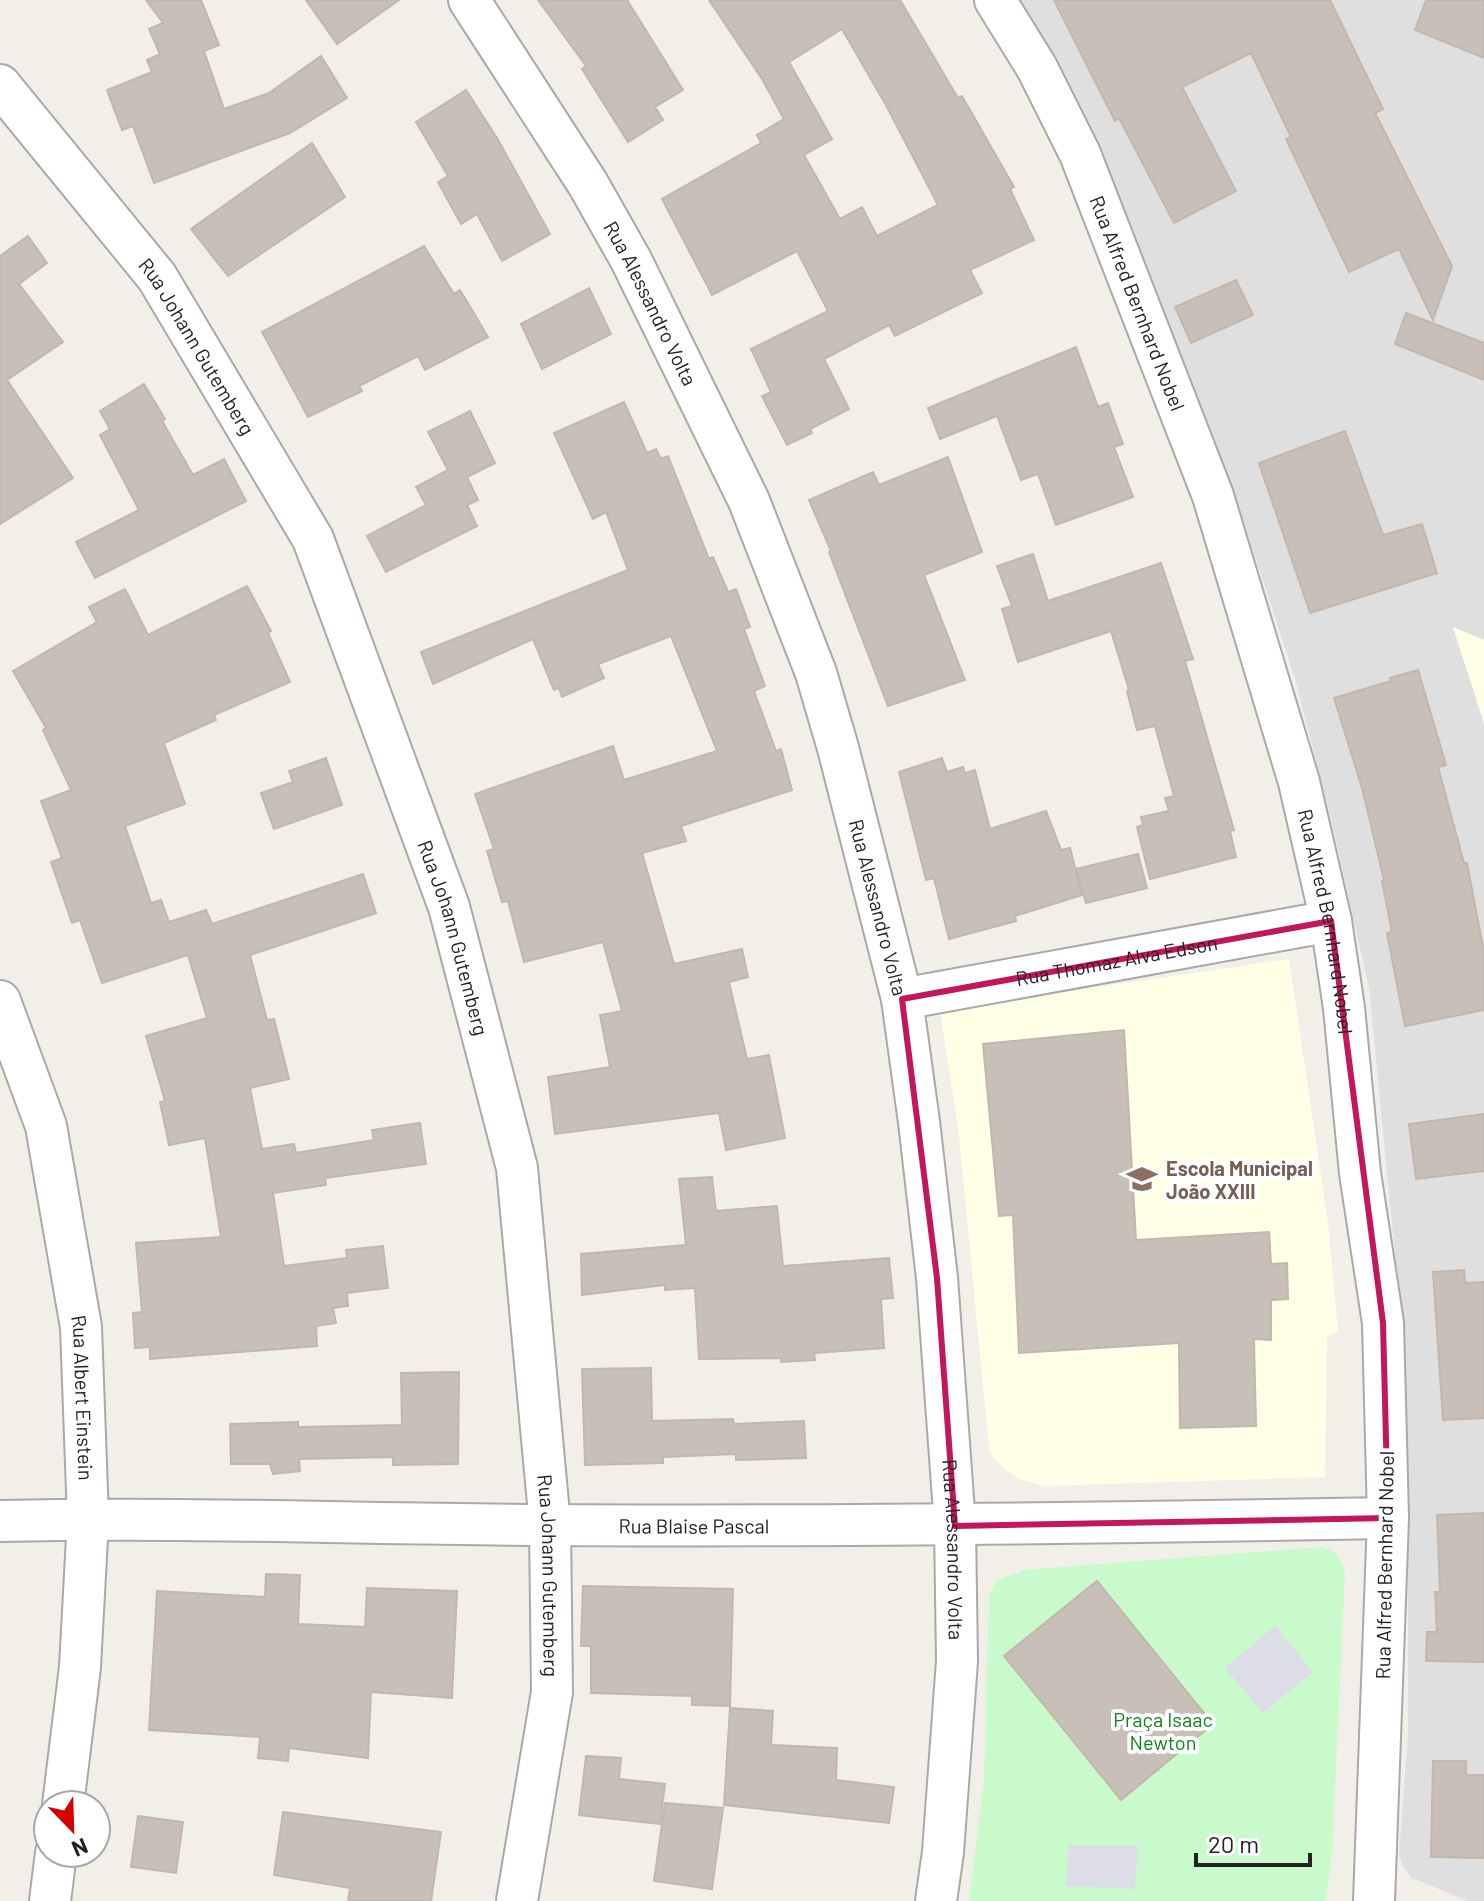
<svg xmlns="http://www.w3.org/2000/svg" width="1484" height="1901" font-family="Barlow,sans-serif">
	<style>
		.residential { fill: #e0dfdf }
		.education { fill: #ffffe5 }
		.park { fill: #c8facc }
		.plaza { fill: #dddde8 }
		.building { fill: #c7bfb8; stroke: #c4b6ab; stroke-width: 2; fill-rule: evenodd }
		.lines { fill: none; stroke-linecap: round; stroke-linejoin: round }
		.street-casing { stroke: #a9a9a9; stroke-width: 44 }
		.street { stroke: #fff; stroke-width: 40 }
		.marked { fill: none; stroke: #c2185b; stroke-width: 6; stroke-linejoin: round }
		.labels { text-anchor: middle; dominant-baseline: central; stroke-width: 8; stroke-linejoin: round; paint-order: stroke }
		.street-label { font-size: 20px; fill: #222; stroke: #fff }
		.education-label { font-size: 20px; font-weight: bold; fill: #785e54; stroke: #fff; text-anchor: start }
		.park-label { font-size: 20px; fill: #0c8416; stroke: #fff }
	</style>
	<rect width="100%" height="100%" fill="#f2efe9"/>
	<path class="residential" d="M1010,0H1484V640L1453,628L1484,723V1901H1468L1412,1878L1403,1867L1399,1854L1408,1735V1565L1402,1327L1369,988L1334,832L1296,682L1282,639L1245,526L1178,351Z"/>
	<g class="education">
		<path d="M1453,627L1484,640V723Z"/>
		<path d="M1289,959L1328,1223L1338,1331L1327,1337L1325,1477L1044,1486L1021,1480L1005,1470L993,1457L989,1448L959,1135L940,1010Z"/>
	</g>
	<path class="park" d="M1322,1547C1337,1552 1341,1558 1345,1573L1332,1856L1326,1901H969L984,1780L989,1595L996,1581L1024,1570Z"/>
	<g class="plaza">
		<path d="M1275,1626L1313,1672L1263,1713L1225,1668Z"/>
		<path d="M1069,1845L1138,1846L1135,1889L1066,1886Z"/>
	</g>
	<g class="building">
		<path d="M146,0H201L219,45L204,51L224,109L269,93L321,56L347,98L290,133L154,183L133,126L122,130L107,90L152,72L147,60L160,54L149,29L163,23Z"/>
		<path d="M306,0H399L337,44Z"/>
		<path d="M538,0H627L683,90L655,107L663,120L628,142L582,69L586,66Z"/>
		<path d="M709,0H900L958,98L962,96L1014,187L1010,189L1034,240L970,270L982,293L895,336L889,325L824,359L849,409L810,429L812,433L787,445L762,396L771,392L751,349L828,311L797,251L712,295L662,199L761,143L757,135L784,119L762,79ZM842,29L887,107L938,205L877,236L862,207L840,219L804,155L832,139L789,62Z"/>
		<path d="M1054,0H1330L1383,109L1375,113L1452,266L1433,320L1399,249L1349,272L1286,139L1291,137L1251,53L1182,87L1236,191L1174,223L1119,118L1115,121Z"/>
		<path d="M1426,0H1484V58L1415,30Z"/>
		<path d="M466,90L497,138L550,234L502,261L477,214L461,224L438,182L448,176L416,122Z"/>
		<path d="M312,143L345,197L228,276L191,229Z"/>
		<path d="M28,236L47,263L19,284L63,342L7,380L73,478L0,524V256Z"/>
		<path d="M424,246L454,294L460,290L488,337L425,370L418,356L359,386L362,391L308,417L262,332Z"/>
		<path d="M1236,280L1253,315L1191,343L1175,307Z"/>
		<path d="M589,288L611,334L542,369L521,324Z"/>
		<path d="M1406,313L1484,343V380L1395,344Z"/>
		<path d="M1076,347L1098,407L1108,403L1123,444L1114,447L1133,497L1056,525L1038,474L1021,480L997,416L940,439L928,408Z"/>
		<path d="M144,384L165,419L162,421L193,475L224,459L246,501L95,578L76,542L139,510L100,435L110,429L100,411Z"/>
		<path d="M624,402L647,453L656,449L661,459L668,456L709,559L713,557L728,592L736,589L750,627L744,629L765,686L754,691L776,751L781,749L792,790L681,826L686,841L642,853L674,964L742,949L748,977L729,982L747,1059L769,1055L785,1138L726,1150L719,1113L555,1134L548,1077L610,1067L600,1015L622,1011L603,942L524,962L508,901L502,902L487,851L494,849L475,794L613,746L624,780L717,751L671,636L598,664L604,678L562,697L559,688L554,690L533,639L433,684L421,652L628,570L606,512L593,519L554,433Z"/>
		<path d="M470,411L495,463L467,477L478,500L467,505L477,526L386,572L367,536L426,505L416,487L448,470L428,432Z"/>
		<path d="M1345,431L1383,535L1422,524L1437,573L1310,613L1259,463Z"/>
		<path d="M948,457L982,552L924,575L965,680L888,706L829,552L831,551L809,500L873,472L879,485Z"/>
		<path d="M1033,554L1048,601L1161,563L1193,659L1185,661L1234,830L1230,831L1236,857L1150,879L1137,827L1143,825L1141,817L1169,811L1165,798L1174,796L1155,726L1137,730L1127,691L1129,690L1111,631L1018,662L1002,609L1012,606L997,566Z"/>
		<path d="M247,586L271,631L268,633L290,682L214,715L216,720L164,743L185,804L125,826L151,903L161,900L169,922L206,910L212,924L363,874L376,913L250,955L267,1020L274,1019L289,1079L250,1088L262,1149L294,1144L296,1153L374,1140L372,1130L420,1123L426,1164L325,1178L326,1185L273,1193L284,1266L347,1258L346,1250L383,1246L388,1288L347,1293L348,1306L333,1308L336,1323L316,1326L317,1346L150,1359V1347L135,1348L133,1313L142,1312L136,1243L221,1237L205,1138L169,1145L160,1102L165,1101L146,1036L207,1018L188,955L102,983L80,920L72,923L51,862L62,858L41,801L71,790L43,730L46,728L13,671L97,622L89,607L125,589L148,635Z"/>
		<path d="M1418,670L1446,765L1438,767L1464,863H1467L1484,953V1010L1405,1026L1387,933L1392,932L1382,881L1384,880L1362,788L1334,698L1391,681L1390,678Z"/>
		<path d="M326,758L342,805L274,829L261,793L293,782L289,771Z"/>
		<path d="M942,758L947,772L963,767L965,773L975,770L990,829L1046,811L1061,850L1070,848L1082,895L1015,916L1016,921L949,939L934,878L926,880L899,772Z"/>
		<path d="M1138,854L1147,888L1086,903L1076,869Z"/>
		<path d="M1124,1030L1136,1240L1269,1232L1271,1264L1287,1263L1288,1299L1271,1300V1340L1254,1339L1256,1426L1180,1428L1179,1343L1019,1353L1013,1215L999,1216L983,1044Z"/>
		<path d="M1484,1114V1171L1416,1179L1409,1124Z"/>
		<path d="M712,1177L716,1211L777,1206L783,1266L889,1258L893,1298L881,1299L884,1348L814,1353L815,1360L781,1362V1358L699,1359L695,1288L665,1290V1285L582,1295L581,1254L686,1245L679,1179Z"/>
		<path d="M1464,1270L1465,1283L1484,1282V1418L1443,1420L1433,1272Z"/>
		<path d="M651,1368L652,1421L733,1419L734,1424L804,1421L806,1458L736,1460V1454L663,1457V1463L585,1465L582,1369Z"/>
		<path d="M459,1372L458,1464L393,1465V1457L299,1459L300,1471L273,1474L270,1464H231L230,1424L298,1422V1427L402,1425L401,1373Z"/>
		<path d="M1484,1513V1662L1426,1661L1427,1632H1437L1435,1592H1440L1437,1515Z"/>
		<path d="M266,1574L300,1575L298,1624L365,1627L367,1588L457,1591L452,1698L371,1692L368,1758L289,1748L288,1761L258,1758L260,1737L149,1730L157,1591L265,1597Z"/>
		<path d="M1097,1581L1213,1724L1121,1800L1004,1656Z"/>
		<path d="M583,1586L733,1589L730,1706L692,1705V1696L591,1693V1646H581Z"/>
		<path d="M730,1708L773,1711L771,1745L837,1748L836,1780L894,1787L889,1823L724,1805Z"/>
		<path d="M586,1756L621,1758L619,1779L665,1784L660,1824L579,1815Z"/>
		<path d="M1433,1761H1466V1775H1484V1858L1431,1857Z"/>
		<path d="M665,1803L723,1808L712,1889L654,1881Z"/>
		<path d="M283,1812L441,1832L431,1901H348L350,1888L274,1875Z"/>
		<path d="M138,1816L183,1822L176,1873L131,1867Z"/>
	</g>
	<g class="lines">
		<g class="street-casing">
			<g id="street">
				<path id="s1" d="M469,0L588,184L631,260L749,501L816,673L838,748L902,999L919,1122L937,1278L955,1526L957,1661L943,1852L936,1901"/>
				<path id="s2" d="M995,0L1037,68L1080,154L1213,496L1299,782L1331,921L1344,1008L1360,1173L1383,1323L1388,1518L1374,1901"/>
				<path id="s3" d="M0,85L157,277L313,539L449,907L517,1168L550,1525L552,1692L517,1901"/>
				<path id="s4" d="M902,999L1331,921"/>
				<path id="s5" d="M0,1001L46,1126L81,1327L88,1519L80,1667L63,1805"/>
				<path id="s6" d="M0,1521C184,1517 367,1524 551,1525C830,1527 1109,1523 1388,1518"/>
				<path d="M50,1901L56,1853"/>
			</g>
		</g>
		<use href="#street" class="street"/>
	</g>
	<path class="marked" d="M1331,921L1383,1323L1388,1518L955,1526L937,1278L902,999Z"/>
	<defs>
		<g id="school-bare" transform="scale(2.4)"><path d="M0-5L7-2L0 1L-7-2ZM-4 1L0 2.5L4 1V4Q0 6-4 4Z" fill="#8d6e63" stroke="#fff" stroke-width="2.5" paint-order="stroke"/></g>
	</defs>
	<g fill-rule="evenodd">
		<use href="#school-bare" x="1142" y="1179"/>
	</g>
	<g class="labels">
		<g class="street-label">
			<text stroke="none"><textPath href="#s1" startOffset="354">Rua Alessandro Volta</textPath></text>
			<text stroke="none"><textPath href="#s2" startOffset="336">Rua Alfred Bernhard Nobel</textPath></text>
			<text stroke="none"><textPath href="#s3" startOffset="328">Rua Johann Gutemberg</textPath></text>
			<text stroke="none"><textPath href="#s1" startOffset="1002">Rua Alessandro Volta</textPath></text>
			<text stroke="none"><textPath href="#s2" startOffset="984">Rua Alfred Bernhard Nobel</textPath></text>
			<text stroke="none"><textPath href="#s3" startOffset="976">Rua Johann Gutemberg</textPath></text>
			<text stroke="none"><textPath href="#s4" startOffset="218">Rua Thomaz Alva Edson</textPath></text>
			<text stroke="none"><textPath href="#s5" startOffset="408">Rua Albert Einstein</textPath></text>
			<text stroke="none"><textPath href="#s6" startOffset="694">Rua Blaise Pascal</textPath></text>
			<text stroke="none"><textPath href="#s1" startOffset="1650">Rua Alessandro Volta</textPath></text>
			<text transform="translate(1384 1565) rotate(-89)">Rua Alfred Bernhard Nobel</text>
			<text stroke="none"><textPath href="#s3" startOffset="1624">Rua Johann Gutemberg</textPath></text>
		</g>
		<g class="education-label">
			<text x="1166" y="1168">Escola Municipal<tspan x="1166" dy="23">João XXIII</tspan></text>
		</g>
		<g class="park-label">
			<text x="1163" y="1719">Praça Isaac<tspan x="1163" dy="23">Newton</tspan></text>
		</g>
	</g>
	<g transform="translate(72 1829) rotate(157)"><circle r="38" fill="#ffffff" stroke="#a7a7a7" stroke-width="2"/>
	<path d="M0-6L14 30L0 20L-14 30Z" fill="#d40000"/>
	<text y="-12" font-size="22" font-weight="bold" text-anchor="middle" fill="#222222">N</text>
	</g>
	<path d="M1196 1853v12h114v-12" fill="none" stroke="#222222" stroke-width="4"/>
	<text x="1208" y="1853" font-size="24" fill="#222222" stroke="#ffffff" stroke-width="6" paint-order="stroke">20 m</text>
</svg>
